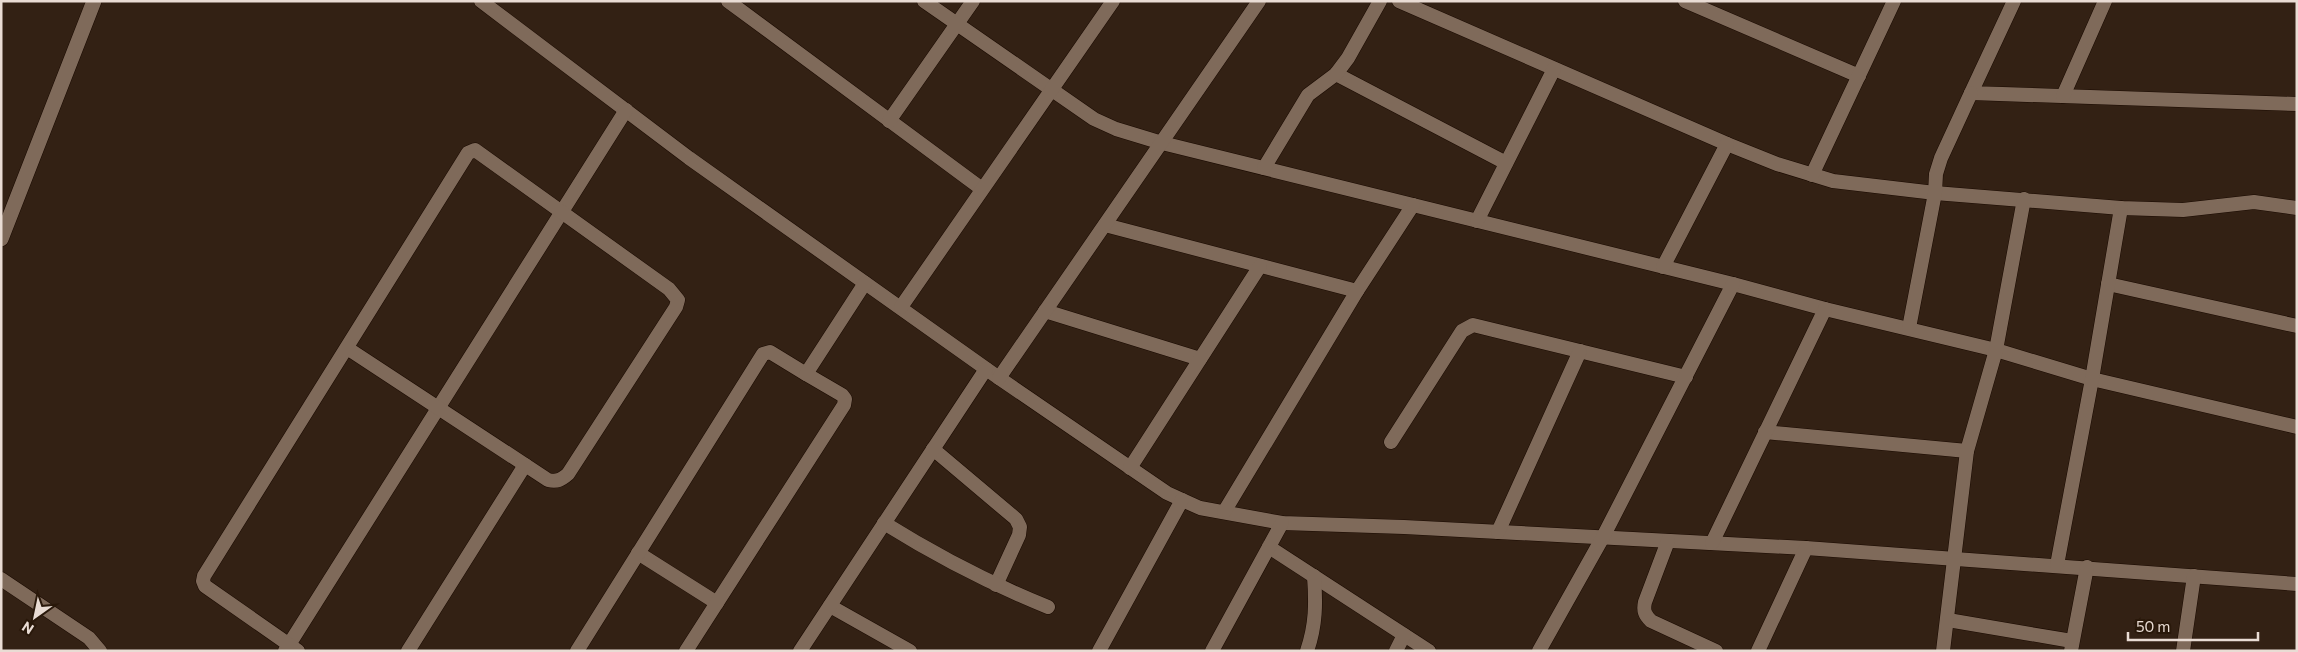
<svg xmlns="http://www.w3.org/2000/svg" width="2298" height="652" font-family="Commissioner,sans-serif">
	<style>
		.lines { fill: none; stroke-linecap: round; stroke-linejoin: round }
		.minor-casing { stroke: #1a0a01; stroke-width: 15 }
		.tertiary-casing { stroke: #1a0a01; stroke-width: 16 }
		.minor { stroke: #7f6a5a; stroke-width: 14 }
		.tertiary { stroke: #7f6a5a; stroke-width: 15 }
	</style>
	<rect width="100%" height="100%" fill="#332114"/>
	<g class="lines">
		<g class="minor-casing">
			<g id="minor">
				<path d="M481,1L689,158L999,378L1167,493L1200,508L1282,523L1404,527L1806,548L2297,584"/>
				<path d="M728,1L982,189"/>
				<path d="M924,1L1094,119L1116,129L1162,143L1733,284L1825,309L1996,350L2092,379L2297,427"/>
				<path d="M1399,1L1727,144L1777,164L1833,181L1935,193L2121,208L2183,210L2254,202L2297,208"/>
				<path d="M1685,1L1859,76"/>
				<path d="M2014,1L1971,93L2297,104"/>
				<path d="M1336,74L1506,163"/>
				<path d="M2063,96L2105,1"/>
				<path d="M889,121L973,1"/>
				<path d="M1264,168L1308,95L1336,74L1348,58L1380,1"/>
				<path d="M1812,175L1894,1"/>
				<path d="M1477,221L1554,69"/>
				<path d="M1105,225L1357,291"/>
				<path d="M1663,267L1727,144"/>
				<path d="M2108,284L2297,326"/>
				<path d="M901,307L1113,1"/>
				<path d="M1045,311L1200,359"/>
				<path d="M1909,328L1935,193L1936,174L1941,158L1971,93"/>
				<path d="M999,378L1259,1"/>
				<path d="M1765,432L1967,451"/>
				<path d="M1391,442L1462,331L1473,325L1686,377"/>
				<path d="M933,449L1016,519L1020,527L1019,535L996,585"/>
				<path d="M1130,468L1260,266"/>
				<path d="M1224,512L1357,291L1413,205"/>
				<path d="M884,523C937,556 991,584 1048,607"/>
				<path d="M1498,532L1580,351"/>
				<path d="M1668,541L1645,602C1643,611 1645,615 1651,621L1716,651"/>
				<path d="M1712,543L1825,309"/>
				<path d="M1269,547L1429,651"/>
				<path d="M638,553L717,603"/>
				<path d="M2057,565L2092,379L2121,208"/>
				<path d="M1,579L89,638L100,651"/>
				<path d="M830,606L910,651"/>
				<path d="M1948,620L2072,641"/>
				<path d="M285,651L626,110"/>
				<path d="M298,651L205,586L203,581L204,576L468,153L475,150L669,289L678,300L676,307L568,474C561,480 557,482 548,480L347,348"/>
				<path d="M408,651L525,465"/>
				<path d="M577,651L763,354L770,352L806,374"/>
				<path d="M686,651L844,405L845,399L842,395L806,374L865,283"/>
				<path d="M800,651L986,369"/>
				<path d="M1099,651L1182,500"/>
				<path d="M1212,651L1282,523"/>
				<path d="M1307,651C1316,625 1316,603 1314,576"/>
				<path d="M1396,651L1404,635"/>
				<path d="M1539,651L1603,537L1733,284"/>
				<path d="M1758,651L1806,548"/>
				<path d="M1943,651L1967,451L1996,350L2024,199"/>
				<path d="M2071,651L2087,567"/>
				<path d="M2183,651L2194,576"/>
			</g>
		</g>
		<g class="tertiary-casing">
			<path id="tertiary" d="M1,239L94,1"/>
		</g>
		<use href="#minor" class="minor"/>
		<use href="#tertiary" class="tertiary"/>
	</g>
	<rect width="2298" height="652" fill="none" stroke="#e9dcd4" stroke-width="5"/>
	<g transform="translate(35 617) rotate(213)" stroke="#29180a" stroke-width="4" paint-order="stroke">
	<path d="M0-4L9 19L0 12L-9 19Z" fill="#e9dcd4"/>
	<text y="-8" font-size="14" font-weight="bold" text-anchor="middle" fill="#e9dcd4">N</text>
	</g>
	<path d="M2128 632v8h130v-8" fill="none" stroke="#e9dcd4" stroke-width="2.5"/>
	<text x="2136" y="632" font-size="15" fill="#e9dcd4" stroke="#29180a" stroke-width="4" paint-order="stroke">50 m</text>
</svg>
